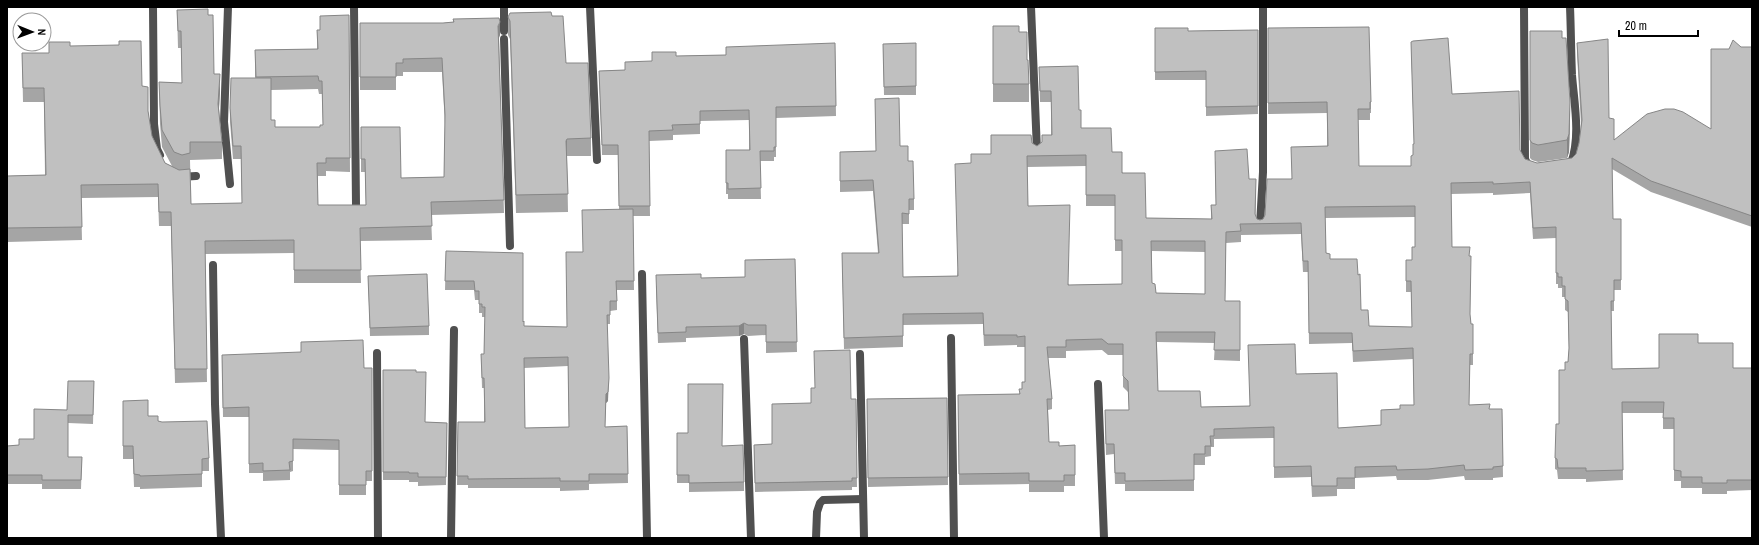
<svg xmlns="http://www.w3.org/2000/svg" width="1759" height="545" font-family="'Archivo Narrow',sans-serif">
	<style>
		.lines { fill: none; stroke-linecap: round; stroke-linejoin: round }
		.service { stroke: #505050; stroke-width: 8 }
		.wall { fill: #a5a5a5; fill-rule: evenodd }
		.shaded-wall { fill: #868686 }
		.building { fill: #c0c0c0; stroke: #868686; fill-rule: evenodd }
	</style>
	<rect width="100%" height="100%" fill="#fff"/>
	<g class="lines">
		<g class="service">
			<path d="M153,7L154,124L157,149L160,155"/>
			<path d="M228,7L224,122L230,184"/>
			<path d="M354,7L356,205"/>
			<path d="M504,7V31"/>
			<path d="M590,7L597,160"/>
			<path d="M1031,7L1037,151"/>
			<path d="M1524,7L1525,159L1528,165L1529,166"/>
			<path d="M504,39L510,246"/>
			<path d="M1568,163H1571C1581,137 1574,102 1572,75C1571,52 1571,30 1570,7"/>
			<path d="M180,177L196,176"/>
			<path d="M1260,225L1263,172V7"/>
			<path d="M213,265L215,404L221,538"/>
			<path d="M642,274L647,538"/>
			<path d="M951,338L954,538"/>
			<path d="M744,339L751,538"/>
			<path d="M377,353L378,538"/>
			<path d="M860,354L864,538"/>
			<path d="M1098,384L1104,538"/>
			<path d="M451,538L454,330"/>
			<path d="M816,538L817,512L820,503L823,500L863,499"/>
		</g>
	</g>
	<g class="wall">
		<path d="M177,10L208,15L214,74L220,91L219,109L222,142V159L190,160L191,204L242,203L241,159H233L230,122V108L255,78V50L317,49V30H320L349,15L350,172L326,171V176H318V205H366L365,172H361V127L401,178L444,177L445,125L442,72H403V76H396V90H360V23H443L453,22V19L500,35L499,38L504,213L431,215L432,240L360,241L361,283H294V253L205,254L207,382L175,383L171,226H159L158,197L81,198L82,240L7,242V176L45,175L44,102H23L22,53H49L70,46L142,86L148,111L152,136L165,163L172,166L162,147L160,124L159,82L182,83L181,48H178ZM318,89L319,94H322L323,125L320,127H275L271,120V90Z"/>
		<path d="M552,16L566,63L591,138V156H567V157L568,212L516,213L510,39L508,35V17Z"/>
		<path d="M993,26L1019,32L1027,60L1029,84V102H993Z"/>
		<path d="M1155,28L1188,31L1258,30V114L1206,116V80H1155Z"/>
		<path d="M1268,28L1371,102V113H1370V120H1358L1359,166H1411L1413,155L1414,144L1411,42L1452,94L1520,150L1525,159L1537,163L1572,158L1576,154L1579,143L1581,124L1577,54V43L1609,118L1614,140L1711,129L1729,49L1741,47H1752V227L1651,192L1612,169L1613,219H1621V290H1614V311H1611L1612,369L1659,368L1698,343L1733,368H1752V490L1727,491V494H1702V488H1681V481H1674V429H1663V413H1622L1623,480L1586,482V479H1558L1557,470L1555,469V458L1565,370L1568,362L1569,350L1568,312L1565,310V297H1562V288H1558V284H1556V238L1533,239L1530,193L1493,195V193L1451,194L1452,247L1470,316L1471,324H1473V365H1470L1469,405L1489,409H1502L1503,477L1493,478V480H1465L1464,476L1428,480H1397L1396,476L1355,478V489H1337V496L1312,497L1311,477L1274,478V438L1214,439V447H1211V456L1205,457V465H1194V491H1125V484H1115L1114,454L1106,455L1105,421V410H1129L1128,392L1123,387V355H1108L1102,350L1066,351V358H1048L1052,399V409L1048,410L1049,442L1059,446L1075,445V486H1064V492H1029V484L959,485L958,395L1019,394L1022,389V382H1025V347H1017V345L984,346L983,324L903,325V347L844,349L842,253H878L873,191L840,192V152L876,151L875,99L908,161L914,199V210H909V224H902L903,277L957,276L971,163L991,154L1032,143L1037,146L1051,135V102H1040L1039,67L1079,110L1081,128L1112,152L1146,218L1211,219V205H1216L1215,161L1249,179L1256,190L1255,215L1257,219L1260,220L1263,219L1291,179L1327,146V113L1268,114ZM1086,166V206H1115V251H1122V284L1069,285L1028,206L1027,167ZM1415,217V247L1412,260H1406V292H1411L1412,327L1369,326L1361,310L1358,275L1330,259L1326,253L1325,218ZM1301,234L1303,272H1308L1309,344L1352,343L1353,362L1413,359L1414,405L1400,409L1381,410V425L1338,428L1296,374L1249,406L1201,407L1158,391L1157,342L1215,343L1214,360L1240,361V301H1225L1226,243L1241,242V235ZM1152,251L1205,252V294L1156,293L1152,283Z"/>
		<path d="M1530,31L1562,38L1570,120L1569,152L1567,158L1538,162L1532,160L1530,158Z"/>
		<path d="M835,43L836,116L776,118V157H774V161H760L761,199H728V194H726V150H749V120L700,121V134L673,135V140L649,141L650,216H633L634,290H617V310L610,311V324H607L608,401L606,403L605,427L627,426L628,483L589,484V490L560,491V488H468V485H457L458,422H484V388H482L481,354H484L485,317H482V313H479V300H475L474,290H445L446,251L523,322L524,326L567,327L583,252L619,209L618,155H602L599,71L625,70L652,61L676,56L726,55ZM568,366L569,427L525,428L524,368Z"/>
		<path d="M916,43V95H884L883,44Z"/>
		<path d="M795,259L797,352L766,353V335L748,336L744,334L739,336L686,338V342L658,343L656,286L701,278L745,277Z"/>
		<path d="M368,276L429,326V335L370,336Z"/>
		<path d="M222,355L364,368H372V481H366V495H339V450L293,449V471L290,472V480L263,481V473H249V417H223Z"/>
		<path d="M383,370L416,372L425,422L447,423L446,485L418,486V482H409V480H383Z"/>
		<path d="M94,381L93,424L68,423V457H82L81,489H42V484H7V446L19,445L34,439L67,410Z"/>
		<path d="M947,398L948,485L868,487L867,399Z"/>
		<path d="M851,399H856L857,487H852V490L755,492L754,445L772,444L811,403Z"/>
		<path d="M123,401L148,416L158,421L209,458V471H202V487L140,489V487H134L133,459H123Z"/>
		<path d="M677,442L722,446L744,482V491L689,492V483H677Z"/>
	</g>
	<g class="shaded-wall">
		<path d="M500,22V35L498,39V26Z"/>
		<path d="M220,74V91L218,122V104Z"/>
		<path d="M1570,102V120L1569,152L1567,158V140Z"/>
		<path d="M567,139V156L566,158V141Z"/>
		<path d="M1256,179V190L1255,225V214Z"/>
		<path d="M744,323V334L739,336V326Z"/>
		<path d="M609,378L608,401L606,403V394Z"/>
	</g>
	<g class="building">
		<path d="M208,9V15H213L214,74H220L218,104L222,142H190V153L182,155L174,152L162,130L160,106L159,82L182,83L181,31H178L177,10Z"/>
		<path d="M551,12L552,16H563L566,63H588L591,138L567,139L566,141L568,194L516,195L510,21L508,17L510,13Z"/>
		<path d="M349,15L350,158H326V163H317L318,205H366L365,159H361V127H400L401,178L444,177L445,115L442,58L403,59V63H396V77H360V23H443L454,22L453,19L499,18L500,22L498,26L504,200L431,202L432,226L360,228L361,270H294V240L205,241L207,369H175L171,212H159L158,184L81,185L82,227L7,228V176L46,175L44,88H23L22,53H49V42H70V46L119,45V41H141L142,86L148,87V111L152,136L165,163L179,170L190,169L191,204L242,203L241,146H233L230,108L231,78H271V120H275V127H320V125H323L322,81H319L318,76L256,77L255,50L318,49L317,30H320V16Z"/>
		<path d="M993,26H1019V32H1027V60H1028L1029,84H993Z"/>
		<path d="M1369,27L1371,102H1370V109H1358L1359,166H1411V156L1413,155V144H1414L1411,42L1413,41L1448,38L1452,94L1519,91L1520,150L1525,159L1537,163L1572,158L1576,154L1579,143L1582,120L1577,43L1608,39L1609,118L1614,119V140L1647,114L1665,109H1674L1683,112L1711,129V49H1729L1733,40L1741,47H1752V216L1651,181L1612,158L1613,219H1621V280H1614V301H1611L1612,369L1659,368V334H1698V343H1733V368H1752V480H1727V483H1702V477H1681V471L1674,470V418H1663L1664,402H1622L1623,470L1586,471V468H1558L1557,459L1555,458L1556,424H1559V370H1565V362H1568L1569,348L1568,301L1565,299V286H1562V277H1558V273H1556V227L1533,228L1530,182L1493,184V182L1451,183L1452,247H1470L1469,256H1471L1470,314L1471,324H1473V354H1470L1469,405L1490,404L1489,409H1502L1503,466L1493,467V469L1465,470L1464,465L1428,469L1397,470L1396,466L1355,467V478H1337V486H1312L1311,466L1274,467V427L1214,429V436H1210L1211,446H1205V454H1194V480L1125,481V473H1115L1114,444H1106L1105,410H1129L1128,381L1123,376V344H1108L1102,339L1066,340V347H1047L1052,399H1047L1049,442H1059V446L1075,445V475H1064V481H1029V473L959,474L958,395L1020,394L1019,389H1022V382H1025V336L1017,337V335H984L983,313L903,314V336L844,338L842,253H879L873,180L840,181V152L876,151L875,99L899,98L900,146H908V161H913L914,199H909V214L902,213L903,277L958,276L955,164L971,163V154H991V135H1031L1032,143L1037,146L1042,142V135H1052L1051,91H1040L1039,67L1078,66L1079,110H1081V128H1111L1112,152H1122V173H1145L1146,218L1212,219L1211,205H1216L1215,151L1247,149L1249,179H1256L1255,214L1257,219L1260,220L1263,219L1265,215L1267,179H1292L1291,147L1328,146L1327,102L1268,103V28ZM1086,155V195H1115V240H1122V284L1068,285L1070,205L1028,206L1027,156ZM1415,206V247H1412V260H1406V281H1411L1412,327L1369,326L1368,310H1361L1360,274L1358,275L1357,259H1330V254L1326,253L1325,207ZM1301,223L1303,261H1308L1309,333H1352L1353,351L1413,348L1414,405H1400V409L1381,410V425L1338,428L1337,373L1296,374L1295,344L1248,345L1250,406L1201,407L1200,391H1158L1156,332H1215L1214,350H1240V301H1225L1226,232L1241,231L1240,224ZM1151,241H1205V294L1156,293L1155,284L1152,283Z"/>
		<path d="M1155,28H1188V31L1258,30V106L1206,107V71L1155,72Z"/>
		<path d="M1530,31H1562V38H1566L1570,102L1569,134L1567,140L1538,145L1532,143L1530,140Z"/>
		<path d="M835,43L836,106L776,107V147H774V151H760L761,188L728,189V183H726V150H750L749,110L700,111V124L672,125L673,130L649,131L650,206H619L618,145H602L599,71L625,70V62L652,61V52H676V56L726,55V47Z"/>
		<path d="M916,43V86L884,87L883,44Z"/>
		<path d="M633,209L634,281H616L617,301H610V315H607L609,378L608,392L606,394L605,427L627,426L628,474H589V481H560V478L468,479V476H457L458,422H485L484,378H482L481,354H484L485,307H482V304H479V291H475L474,281H445L446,251L523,253V322L524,321V326L567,327L566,252H583L582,210ZM568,357L569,427L525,428L524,358Z"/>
		<path d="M795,259L797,342H766V325H748L744,323L739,326L686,327V332L658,333L656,275L701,274V278L745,277V260Z"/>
		<path d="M427,274L429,326L370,328L368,276Z"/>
		<path d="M363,340L364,368H372V471H366V485H339V440L293,439V461L289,462L290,470L263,471V463L249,464V407L223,408L222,355L301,352V342Z"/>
		<path d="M850,350L851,399H856L857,478H852V481L755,483L754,445L772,444V404L811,403V388H815L814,351Z"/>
		<path d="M383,370H416V372H426L425,422L447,423L446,477H418V473H409V472H383Z"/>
		<path d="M68,381H94L93,415H68V457H82L81,480H42V475H7V446L19,445V439H34V409L67,410Z"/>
		<path d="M688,384H723L722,446L743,445L744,482L689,483V475H677V433H688Z"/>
		<path d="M947,398L948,477L868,478L867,399Z"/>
		<path d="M148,400V416H158V421L162,422L207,421L209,458L202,459V474L140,476V475L134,474L133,446H123V401Z"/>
	</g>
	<rect width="1759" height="545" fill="none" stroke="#000000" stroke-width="16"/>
	<g transform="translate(32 32) rotate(91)"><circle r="19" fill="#ffffff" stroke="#999999"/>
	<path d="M0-3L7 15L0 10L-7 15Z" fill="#000000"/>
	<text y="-6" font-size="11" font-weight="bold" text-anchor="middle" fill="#000000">N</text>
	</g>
	<path d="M1619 30v6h79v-6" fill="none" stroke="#000000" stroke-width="2"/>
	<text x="1625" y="30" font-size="12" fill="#000000" stroke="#ffffff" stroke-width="3" paint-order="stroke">20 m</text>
</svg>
